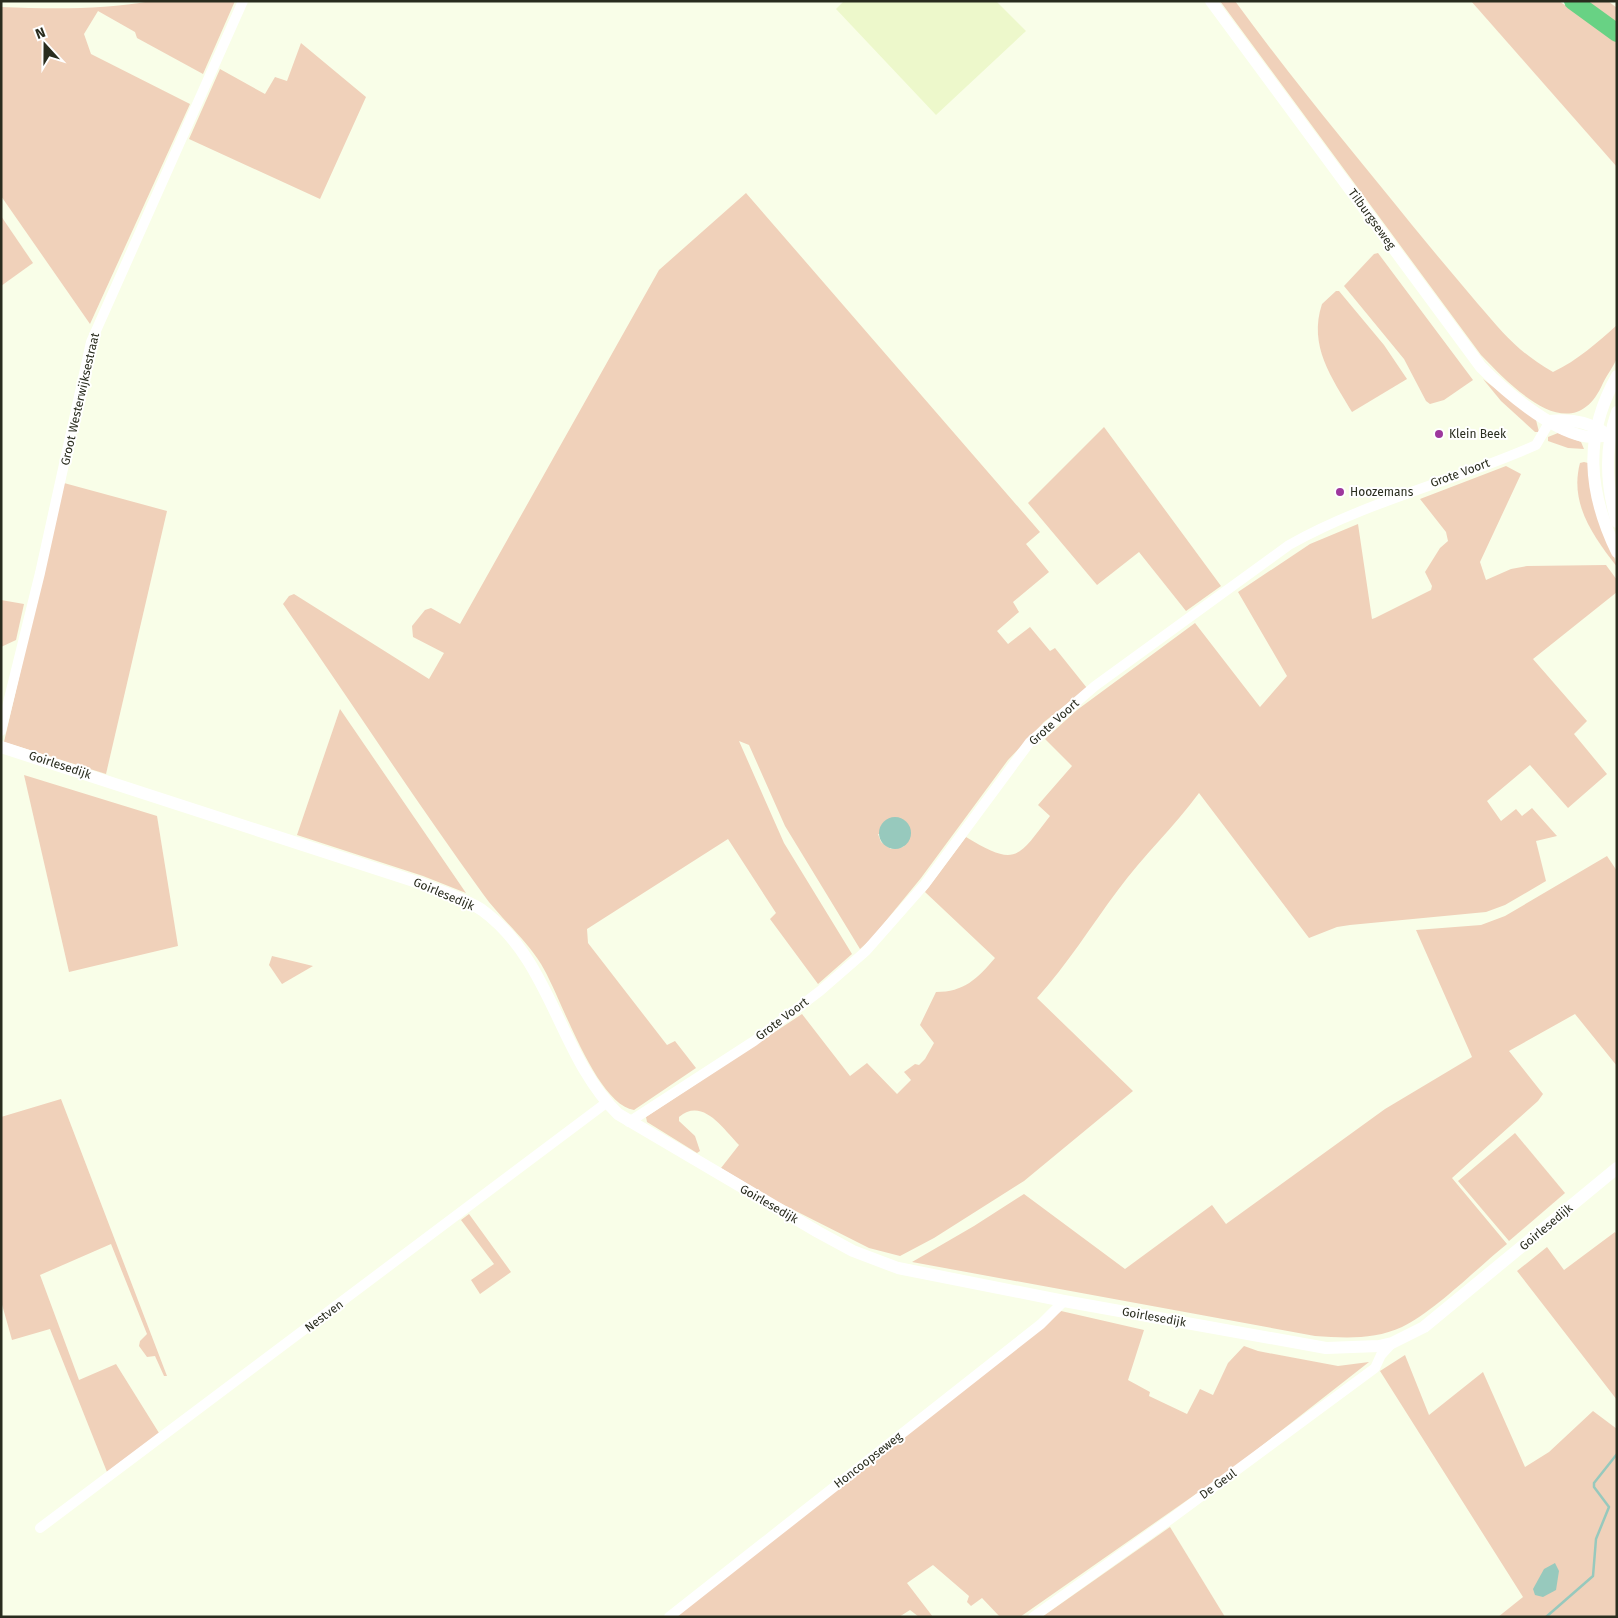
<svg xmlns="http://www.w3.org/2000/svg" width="1618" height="1618" font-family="'Fira Sans',sans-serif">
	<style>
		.built { fill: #edf8cb }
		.green { fill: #f0d1ba; fill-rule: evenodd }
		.water { fill: #97c9bd }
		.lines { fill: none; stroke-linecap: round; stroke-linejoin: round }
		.stream { stroke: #97c9bd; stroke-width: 2.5 }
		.minor { stroke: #fff; stroke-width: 10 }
		.tertiary { stroke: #fff; stroke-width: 12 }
		.trunk { stroke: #68d284; stroke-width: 18 }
		.poi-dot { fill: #9e389d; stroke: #fff; stroke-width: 2 }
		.labels { text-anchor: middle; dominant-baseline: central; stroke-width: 4; stroke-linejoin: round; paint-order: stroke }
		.street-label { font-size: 12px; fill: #292c1e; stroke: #fff }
		.poi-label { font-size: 12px; fill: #292c1e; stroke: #fff; text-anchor: start }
	</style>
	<rect width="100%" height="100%" fill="#f9fee8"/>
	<path class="built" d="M844,1H996L1026,31L936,115L836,9Z"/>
	<g class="green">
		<path d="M151,1H235L203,74L137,38L135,32L98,11L84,34L91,54L190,104L90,324L1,196V7C51,9 102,10 151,1Z"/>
		<path d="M1220,1H1235C1291,78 1352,151 1412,225C1434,252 1456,278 1478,304C1505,335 1517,351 1553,372C1578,360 1597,343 1617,325C1617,335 1618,351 1616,360C1613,367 1607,375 1603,383C1573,452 1512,387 1481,355Z"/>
		<path d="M1471,1H1559L1617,42V167Z"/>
		<path d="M1583,1H1608L1617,8V26Z"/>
		<path d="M301,43L366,97L320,199L189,139L220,69L265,94L275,77L287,81Z"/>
		<path d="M746,193L1040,532L1026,544L1049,572L1013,602L1019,612L997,631L1008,644L1030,627L1050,651L1055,648L1087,688L1044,722L1008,760L921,878L871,939L860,949L785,826L749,745L739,741L784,843L852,954L818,984L770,919L776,913L728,839L587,929L588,943L667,1045L675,1041L696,1068L634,1110C595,1104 561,996 541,964C525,938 500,918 483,894C414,799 350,700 283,604L289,596L294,594L429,679L444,653L413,637L412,626L425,610L431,608L460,624L659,270ZM878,834L910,837L903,847L891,849L881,842Z"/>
		<path d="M1,216L33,263L1,286Z"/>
		<path d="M1378,253L1473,380L1444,400L1430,404L1426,401L1404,359L1344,286L1374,254Z"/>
		<path d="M1336,291H1339L1384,345L1407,379L1352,412C1332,378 1308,346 1322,304Z"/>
		<path d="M1483,379L1536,420L1539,432H1535L1501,401Z"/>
		<path d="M1104,427L1221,586L1186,611L1139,552L1097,585L1028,503Z"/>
		<path d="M1558,433L1581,442L1584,449L1568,448L1548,441V437Z"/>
		<path d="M1584,462L1588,463L1617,567C1594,537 1569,504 1580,463Z"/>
		<path d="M1506,466L1521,474L1480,562L1486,580L1511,569L1527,566L1606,565L1617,580V592L1533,659L1587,721L1574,734L1607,774L1568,808L1530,765L1487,801L1501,821L1516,809L1522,816L1532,808L1557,836L1536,841L1546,881L1505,905L1486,912L1350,925L1337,927L1309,938L1199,793C1174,827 1143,856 1118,890C1091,926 1067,965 1037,998L1133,1091L1024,1181L934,1238L900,1256L869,1248L774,1200L721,1168L739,1145C723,1129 703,1097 679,1117V1121L695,1136L700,1151L697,1153L647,1122L646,1117L802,1014L850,1076L867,1063L897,1094L911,1080L904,1072L915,1064L919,1065L925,1059L934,1043L920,1025L936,992C964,992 977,979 995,958L925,892L966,837C1016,867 1017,859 1050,816L1038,805L1072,766L1045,739L1077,710L1195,623L1260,707L1287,676L1238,592L1310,544L1358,524L1372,619L1375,618L1431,590L1432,586L1425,572L1440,548L1448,541L1446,532L1420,499Z"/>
		<path d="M64,483L167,511L106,774L4,742Z"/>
		<path d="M1,600L24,604L16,640L1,647Z"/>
		<path d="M340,709L466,893L423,876L297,835Z"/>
		<path d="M24,775L157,816L178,946L69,972Z"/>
		<path d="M1607,856L1617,871V1066L1575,1014L1509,1051L1543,1094L1538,1101L1452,1178L1507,1244C1477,1268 1435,1311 1402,1327C1374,1340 1344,1338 1315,1336L912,1262L974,1226L1024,1194L1125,1269L1212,1205L1226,1224L1385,1109L1472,1057L1416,930L1481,925L1505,916Z"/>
		<path d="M272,956L313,966L282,984L269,965Z"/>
		<path d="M61,1099L167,1376H164L155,1356L147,1357L139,1346L140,1341L147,1334L111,1244L40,1275L79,1380L116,1364L159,1433L107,1472L50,1329L12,1340L1,1301V1117Z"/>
		<path d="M1515,1133L1565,1193L1509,1241L1458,1181Z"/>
		<path d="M469,1214L511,1272L480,1294L471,1280L494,1264L461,1220Z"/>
		<path d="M1615,1232L1617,1235V1400L1517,1271L1547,1247L1564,1270Z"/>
		<path d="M1061,1311L1144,1330L1128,1380L1150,1392L1149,1396L1187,1414L1200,1389L1213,1395L1228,1363L1244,1346L1258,1351L1338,1366L1369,1362L1236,1466L1020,1617H1000L982,1598L971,1606L967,1602L969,1596L933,1565L907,1583L933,1617H919L910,1610L899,1617H675Z"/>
		<path d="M1405,1355L1429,1415L1483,1372L1525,1467L1549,1452L1593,1411L1617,1429V1617H1498L1523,1597L1380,1371Z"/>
		<path d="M1170,1527L1225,1617H1042Z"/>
	</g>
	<g class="water">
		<circle cx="895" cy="833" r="16"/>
		<path d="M1555,1563L1559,1571L1556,1590L1543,1597L1535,1595L1533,1589L1544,1569Z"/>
	</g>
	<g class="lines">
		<path class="stream" d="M1546,1617L1593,1576L1596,1539L1609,1507L1594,1487V1483L1617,1454"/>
		<g class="minor">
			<path d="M1,731L40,573L91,342L243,1"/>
			<path d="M629,1122L754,1041L820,991L866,951L925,884L1030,742L1095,686L1289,545C1367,501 1455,481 1536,445L1550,421"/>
			<path d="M40,1528L606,1103"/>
			<path d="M669,1617L1041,1324L1064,1301"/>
			<path d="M1033,1617L1172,1518L1375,1368L1381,1355L1392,1343"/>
		</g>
		<g class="tertiary">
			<path d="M1211,1L1481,367C1506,392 1548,428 1583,436C1592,438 1601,436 1610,435"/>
			<path d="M1617,376C1583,436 1588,492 1617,552"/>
			<path d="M1617,412C1604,449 1606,486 1617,522"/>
			<path d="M1550,421C1569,419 1586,421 1602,431"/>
			<path d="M1,747L423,884C442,892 466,899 482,910C552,961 559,1056 618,1114L818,1232L853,1251L898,1268L1064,1301L1326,1348L1379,1346L1392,1343L1424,1327L1617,1168"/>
		</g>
		<path class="trunk" d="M1573,1L1617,33"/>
	</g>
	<g class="poi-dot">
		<circle cx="1439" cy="434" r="5"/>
		<circle cx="1340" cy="492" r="5"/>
	</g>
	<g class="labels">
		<g class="street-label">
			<text transform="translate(1372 219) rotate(54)">Tilburgseweg</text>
			<text transform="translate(80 399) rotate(-77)">Groot Westerwijksestraat</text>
			<text transform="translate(1460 473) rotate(-20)">Grote Voort</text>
			<text transform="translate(1054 722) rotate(-42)">Grote Voort</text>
			<text transform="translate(60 765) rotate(18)">Goirlesedijk</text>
			<text transform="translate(444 894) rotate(23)">Goirlesedijk</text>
			<text transform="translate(782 1019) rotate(-37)">Grote Voort</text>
			<text transform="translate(769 1204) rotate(30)">Goirlesedijk</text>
			<text transform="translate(1546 1227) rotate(-40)">Goirlesedijk</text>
			<text transform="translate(324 1316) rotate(-37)">Nestven</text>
			<text transform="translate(1154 1317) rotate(10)">Goirlesedijk</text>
			<text transform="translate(868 1460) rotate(-38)">Honcoopseweg</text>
			<text transform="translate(1218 1484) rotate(-36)">De Geul</text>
		</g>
		<g class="poi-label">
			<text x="1449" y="434">Klein Beek</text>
			<text x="1350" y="492">Hoozemans</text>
		</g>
	</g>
	<rect width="1618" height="1618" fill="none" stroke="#292c1e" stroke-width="5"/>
	<g transform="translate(45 45) rotate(339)" stroke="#ffffff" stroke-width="4" paint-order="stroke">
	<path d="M0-4L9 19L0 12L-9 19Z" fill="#292c1e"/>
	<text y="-8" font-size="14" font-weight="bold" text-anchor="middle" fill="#292c1e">N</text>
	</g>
</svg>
